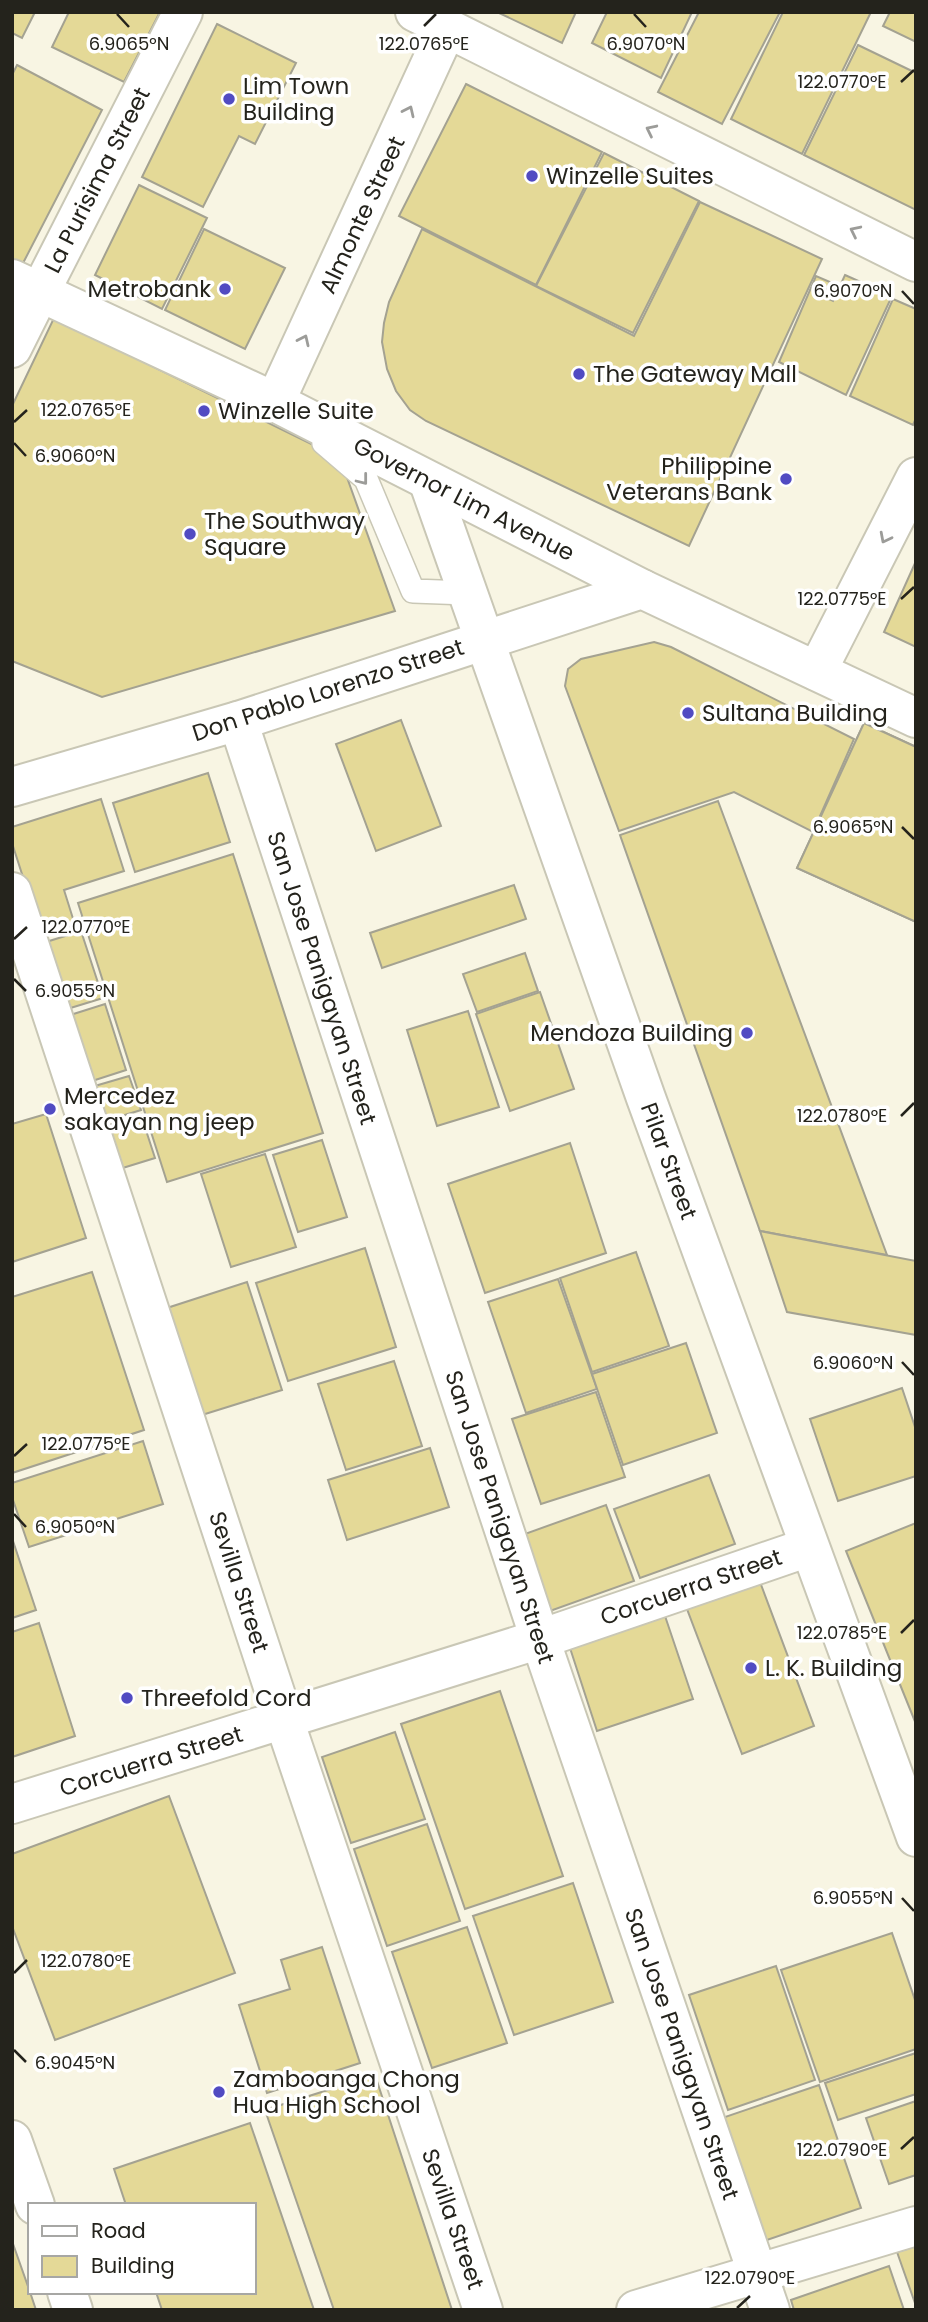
<svg xmlns="http://www.w3.org/2000/svg" width="928" height="2322" font-family="Poppins,sans-serif">
	<style>
		.building { fill: #e4d997; stroke: #a4a291; stroke-width: 2 }
		.lines { fill: none; stroke-linecap: round; stroke-linejoin: round }
		.service-casing { stroke: #c9c7b5; stroke-width: 26 }
		.minor-casing { stroke: #c9c7b5; stroke-width: 42 }
		.tertiary-casing { stroke: #c9c7b5; stroke-width: 42 }
		.secondary-casing { stroke: #c9c7b5; stroke-width: 42 }
		.primary-casing { stroke: #c9c7b5; stroke-width: 42 }
		.service { stroke: #fff; stroke-width: 23 }
		.minor { stroke: #fff; stroke-width: 38 }
		.tertiary { stroke: #fff; stroke-width: 38 }
		.secondary { stroke: #fff; stroke-width: 38 }
		.primary { stroke: #fff; stroke-width: 38 }
		.oneway { stroke: #9c9c99 }
		.ticks { fill: none; stroke: #24231c; stroke-width: 2.5 }
		.poi-dot { fill: #514bc2; stroke: #fff; stroke-width: 2.5 }
		.labels { text-anchor: middle; dominant-baseline: central; stroke-width: 7; stroke-linejoin: round; paint-order: stroke }
		.poi-label { font-size: 23px; fill: #24231c; stroke: #fff; text-anchor: start }
		.street-label { font-size: 23px; fill: #24231c; stroke: #fff }
		.ticks-label { font-size: 18px; text-anchor: middle; fill: #24231c; stroke: #fff; stroke-width: 7; stroke-linejoin: round; paint-order: stroke }
	</style>
	<rect width="100%" height="100%" fill="#f8f5e3"/>
	<g class="building">
		<path d="M12,12H35L22,38L12,33Z"/>
		<path d="M69,12H160L124,82L52,47Z"/>
		<path d="M497,12H576L562,43Z"/>
		<path d="M607,12H692L661,78L592,43Z"/>
		<path d="M699,12H780L722,124L658,92Z"/>
		<path d="M783,12H871L802,154L731,119Z"/>
		<path d="M890,12H916V42L883,26Z"/>
		<path d="M217,24L296,63L255,144L239,136L203,207L142,177Z"/>
		<path d="M858,45L916,73V210L804,155Z"/>
		<path d="M17,65L102,110L21,267L12,262V75Z"/>
		<path d="M466,84L602,152L536,285L399,216Z"/>
		<path d="M604,153L699,201L633,333L536,286Z"/>
		<path d="M139,185L207,218L162,309L95,275Z"/>
		<path d="M700,202L822,259L689,546L426,421L410,410L396,391L387,369L382,342L384,323L389,302L422,229L634,336Z"/>
		<path d="M204,229L285,268L245,349L165,310Z"/>
		<path d="M845,275L892,296L846,395L779,362L816,276L830,282L823,296L833,301Z"/>
		<path d="M893,299L916,309V418L913,425L850,396Z"/>
		<path d="M54,318L340,458L395,611L102,697L12,661V406Z"/>
		<path d="M916,561V647L884,632Z"/>
		<path d="M654,642L671,647L854,739L813,832L734,792L619,831L565,686L568,669L581,659Z"/>
		<path d="M401,720L441,826L376,851L336,744Z"/>
		<path d="M864,723L916,747V809L897,847L911,854L916,844V922L797,868Z"/>
		<path d="M864,723L916,747V922L797,868Z"/>
		<path d="M208,773L230,842L135,872L113,803Z"/>
		<path d="M101,799L124,871L64,890L75,925L42,936L12,843V827Z"/>
		<path d="M718,801L887,1255L760,1231L620,835Z"/>
		<path d="M233,854L323,1133L167,1182L78,903Z"/>
		<path d="M514,885L526,919L382,968L370,933Z"/>
		<path d="M81,931L103,998L64,1010L43,943Z"/>
		<path d="M525,953L538,991L477,1012L463,974Z"/>
		<path d="M540,992L574,1089L510,1111L476,1014Z"/>
		<path d="M105,1004L126,1070L86,1083L64,1017Z"/>
		<path d="M468,1011L499,1107L437,1126L407,1030Z"/>
		<path d="M129,1076L141,1110L99,1123L88,1088Z"/>
		<path d="M46,1114L86,1238L12,1262V1124Z"/>
		<path d="M141,1115L155,1158L113,1171L100,1128Z"/>
		<path d="M322,1140L347,1217L298,1232L273,1155Z"/>
		<path d="M570,1143L606,1253L485,1293L448,1184Z"/>
		<path d="M265,1154L296,1247L231,1267L201,1174Z"/>
		<path d="M760,1231L916,1261V1335L787,1312Z"/>
		<path d="M365,1248L396,1347L288,1381L256,1283Z"/>
		<path d="M636,1252L669,1346L592,1372L560,1278Z"/>
		<path d="M92,1272L144,1430L12,1473V1297Z"/>
		<path d="M558,1279L597,1389L526,1413L488,1302Z"/>
		<path d="M247,1282L282,1390L202,1415L167,1308Z"/>
		<path d="M686,1343L717,1433L623,1465L592,1374Z"/>
		<path d="M394,1361L422,1446L346,1470L318,1384Z"/>
		<path d="M902,1388L916,1430V1476L838,1501L810,1419Z"/>
		<path d="M596,1392L625,1477L541,1504L512,1419Z"/>
		<path d="M143,1441L163,1504L29,1547L12,1497V1483Z"/>
		<path d="M430,1448L449,1507L347,1540L328,1480Z"/>
		<path d="M709,1475L735,1544L640,1578L614,1509Z"/>
		<path d="M606,1505L634,1581L550,1611L522,1535Z"/>
		<path d="M916,1523V1724L846,1551Z"/>
		<path d="M12,1538L36,1610L12,1618Z"/>
		<path d="M760,1582L814,1726L742,1754L687,1609Z"/>
		<path d="M665,1616L693,1699L597,1731L570,1648Z"/>
		<path d="M39,1623L75,1736L12,1757V1632Z"/>
		<path d="M500,1691L563,1876L465,1909L401,1724Z"/>
		<path d="M395,1732L425,1819L351,1843L322,1757Z"/>
		<path d="M169,1796L235,1973L55,2040L12,1926V1854Z"/>
		<path d="M427,1824L460,1921L387,1946L354,1849Z"/>
		<path d="M573,1883L613,2002L514,2035L473,1916Z"/>
		<path d="M467,1927L507,2043L432,2068L392,1952Z"/>
		<path d="M892,1933L916,2003V2049L820,2082L781,1970Z"/>
		<path d="M322,1947L360,2063L267,2093L239,2005L290,1989L281,1960Z"/>
		<path d="M776,1966L815,2080L728,2110L689,1995Z"/>
		<path d="M916,2053V2094L838,2120L825,2083Z"/>
		<path d="M375,2075L452,2310H334L265,2110Z"/>
		<path d="M819,2085L861,2208L764,2241L722,2118Z"/>
		<path d="M916,2101V2175L889,2184L866,2118Z"/>
		<path d="M250,2123L314,2310H162L156,2292H254V2205H126L114,2169Z"/>
		<path d="M12,2241L30,2292L36,2310H12Z"/>
		<path d="M916,2246V2306L897,2252Z"/>
		<path d="M889,2266L904,2310H794L791,2300Z"/>
	</g>
	<g class="lines">
		<g class="service-casing">
			<path id="service" d="M327,433L324,443L366,479L413,591L467,593"/>
		</g>
		<g class="minor-casing">
			<g id="minor">
				<path d="M12,348L40,292"/>
				<path d="M275,402L447,28"/>
				<path d="M817,671L916,477"/>
				<path d="M238,721L540,1639L770,2310"/>
				<path d="M12,892L284,1720L483,2310"/>
				<path d="M12,1804L540,1639L809,1547"/>
				<path d="M636,2310L916,2226"/>
			</g>
		</g>
		<g class="tertiary-casing">
			<g id="tertiary">
				<path d="M415,12L916,262"/>
				<path d="M429,483L646,1098L916,1837"/>
				<path d="M12,2140L35,2205"/>
				<path d="M67,2292L73,2310"/>
			</g>
		</g>
		<g class="secondary-casing">
			<g id="secondary">
				<path d="M12,279L275,402L642,589"/>
				<path d="M40,292L183,12"/>
			</g>
		</g>
		<g class="primary-casing">
			<path id="primary" d="M12,787L238,721L642,589L916,718"/>
		</g>
		<use href="#service" class="service"/>
		<use href="#minor" class="minor"/>
		<use href="#tertiary" class="tertiary"/>
		<use href="#secondary" class="secondary"/>
		<use href="#primary" class="primary"/>
	</g>
	<defs><path id="oneway-chevron" d="M-2-3.5L2.5 0L-2 3.5" fill="none" stroke-width="1.6" stroke-linecap="round" stroke-linejoin="round" transform="scale(1.75)"/></defs>
	<g class="oneway">
		<use href="#oneway-chevron" transform="translate(409 111) rotate(-65)"/>
		<use href="#oneway-chevron" transform="translate(651 130) rotate(-154)"/>
		<use href="#oneway-chevron" transform="translate(855 231) rotate(-154)"/>
		<use href="#oneway-chevron" transform="translate(304 340) rotate(-65)"/>
		<use href="#oneway-chevron" transform="translate(363 480) rotate(52)"/>
		<use href="#oneway-chevron" transform="translate(885 538) rotate(117)"/>
	</g>
	<path class="ticks" d="M117,14L129,27M634,14L646,27M424,26L436,14M901,82L914,70M902,291L914,304M14,422L27,410M14,443L26,456M901,599L914,587M902,827L914,839M14,939L27,927M14,979L26,991M901,1116L914,1103M902,1362L914,1375M14,1456L27,1444M14,1514L26,1527M901,1633L914,1620M902,1898L914,1911M14,1973L27,1960M14,2050L26,2062M901,2149L914,2137M737,2308L750,2296"/>
	<g class="poi-dot">
		<circle cx="229" cy="99" r="7"/>
		<circle cx="532" cy="176" r="7"/>
		<circle cx="225" cy="289" r="7"/>
		<circle cx="579" cy="374" r="7"/>
		<circle cx="204" cy="411" r="7"/>
		<circle cx="786" cy="479" r="7"/>
		<circle cx="190" cy="534" r="7"/>
		<circle cx="688" cy="713" r="7"/>
		<circle cx="747" cy="1033" r="7"/>
		<circle cx="50" cy="1109" r="7"/>
		<circle cx="751" cy="1668" r="7"/>
		<circle cx="127" cy="1698" r="7"/>
		<circle cx="219" cy="2092" r="7"/>
	</g>
	<g class="labels">
		<g class="poi-label">
			<text x="243" y="86">Lim Town<tspan x="243" dy="26">Building</tspan></text>
			<text x="546" y="176">Winzelle Suites</text>
			<text x="211" y="289" text-anchor="end">Metrobank</text>
			<text x="593" y="374">The Gateway Mall</text>
			<text x="218" y="411">Winzelle Suite</text>
			<text x="772" y="466" text-anchor="end">Philippine<tspan x="772" dy="26">Veterans Bank</tspan></text>
			<text x="204" y="521">The Southway<tspan x="204" dy="26">Square</tspan></text>
			<text x="702" y="713">Sultana Building</text>
			<text x="733" y="1033" text-anchor="end">Mendoza Building</text>
			<text x="64" y="1096">Mercedez<tspan x="64" dy="26">sakayan ng jeep</tspan></text>
			<text x="765" y="1668">L. K. Building</text>
			<text x="141" y="1698">Threefold Cord</text>
			<text x="233" y="2079">Zamboanga Chong<tspan x="233" dy="26">Hua High School</tspan></text>
		</g>
		<g class="street-label">
			<text transform="translate(97 180) rotate(-63)">La Purisima Street</text>
			<text transform="translate(362 215) rotate(-65)">Almonte Street</text>
			<text transform="translate(464 499) rotate(27)">Governor Lim Avenue</text>
			<text transform="translate(328 690) rotate(-18)">Don Pablo Lorenzo Street</text>
			<text transform="translate(322 978) rotate(72)">San Jose Panigayan Street</text>
			<text transform="translate(669 1161) rotate(70)">Pilar Street</text>
			<text transform="translate(500 1517) rotate(72)">San Jose Panigayan Street</text>
			<text transform="translate(239 1582) rotate(72)">Sevilla Street</text>
			<text transform="translate(691 1587) rotate(-19)">Corcuerra Street</text>
			<text transform="translate(151 1761) rotate(-17)">Corcuerra Street</text>
			<text transform="translate(682 2054) rotate(71)">San Jose Panigayan Street</text>
			<text transform="translate(453 2219) rotate(71)">Sevilla Street</text>
		</g>
	</g>
	<g class="ticks-label">
		<text x="424" y="50">122.0765°E</text>
		<text x="129" y="50">6.9065°N</text>
		<text x="646" y="50">6.9070°N</text>
		<text x="842" y="88">122.0770°E</text>
		<text x="853" y="297">6.9070°N</text>
		<text x="86" y="416">122.0765°E</text>
		<text x="75" y="462">6.9060°N</text>
		<text x="842" y="605">122.0775°E</text>
		<text x="853" y="833">6.9065°N</text>
		<text x="86" y="933">122.0770°E</text>
		<text x="75" y="997">6.9055°N</text>
		<text x="842" y="1122">122.0780°E</text>
		<text x="853" y="1369">6.9060°N</text>
		<text x="86" y="1450">122.0775°E</text>
		<text x="75" y="1533">6.9050°N</text>
		<text x="842" y="1639">122.0785°E</text>
		<text x="853" y="1904">6.9055°N</text>
		<text x="86" y="1967">122.0780°E</text>
		<text x="75" y="2069">6.9045°N</text>
		<text x="842" y="2156">122.0790°E</text>
		<text x="750" y="2284">122.0790°E</text>
	</g>
	<rect width="928" height="2322" fill="none" stroke="#24231c" stroke-width="28"/>
	<rect x="28" y="2203" width="228" height="91" fill="#ffffff" stroke="#a7a7a4" stroke-width="2"/>
	<rect x="42" y="2226" width="35" height="10" fill="#ffffff" stroke="#a7a7a4" stroke-width="2"/>
	<text x="91" y="2238" font-size="21" fill="#24231c">Road</text>
	<rect x="42" y="2256" width="35" height="21" fill="#e4d997" stroke="#a7a7a4" stroke-width="2"/>
	<text x="91" y="2273" font-size="21" fill="#24231c">Building</text>
</svg>
